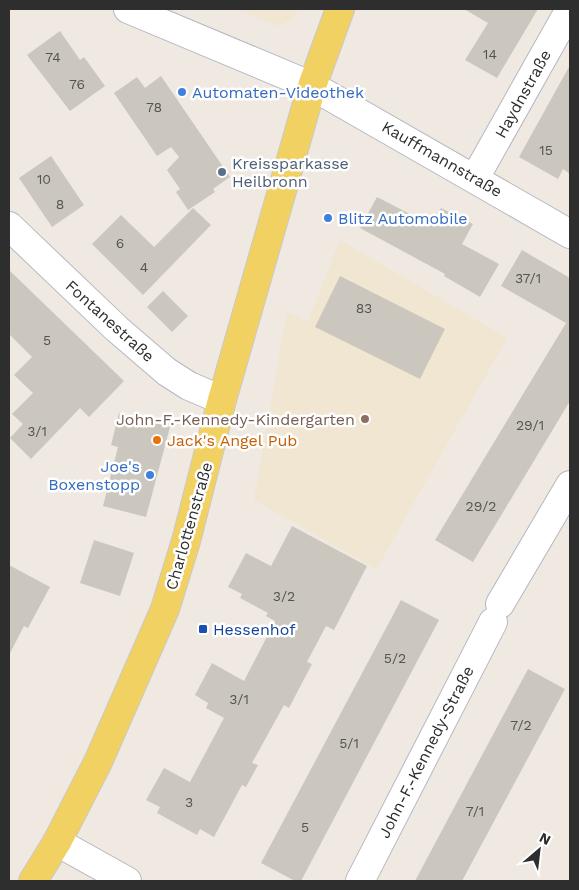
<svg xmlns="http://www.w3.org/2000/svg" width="579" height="890" font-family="'Work Sans',sans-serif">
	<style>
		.education { fill: #f0e6d1 }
		.building { fill: #cbc7bf }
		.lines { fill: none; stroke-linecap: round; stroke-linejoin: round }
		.minor-casing { stroke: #b4b7c1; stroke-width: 30 }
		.major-casing { stroke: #c9c9c9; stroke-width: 30 }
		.minor { stroke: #fff; stroke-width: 28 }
		.major { stroke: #f2d163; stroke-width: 28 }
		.shop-dot { fill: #3f7fe0; stroke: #fff; stroke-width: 2 }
		.service-dot { fill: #5c6f8a; stroke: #fff; stroke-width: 2 }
		.education-dot { fill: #8d6e63; stroke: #fff; stroke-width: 2 }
		.food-dot { fill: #e8710a; stroke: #fff; stroke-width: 2 }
		.transit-dot { fill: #1a4fb4; stroke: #fff; stroke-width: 2 }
		.labels { text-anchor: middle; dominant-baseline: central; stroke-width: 5; stroke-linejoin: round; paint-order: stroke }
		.number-label { font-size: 14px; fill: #555452 }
		.shop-label { font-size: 16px; fill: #366cbe; stroke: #fff; text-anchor: start }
		.street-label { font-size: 16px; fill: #2e2e2e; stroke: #fff }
		.service-label { font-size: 16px; fill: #4e5e75; stroke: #fff; text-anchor: start }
		.education-label { font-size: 16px; fill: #785e54; stroke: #fff; text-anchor: end }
		.food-label { font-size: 16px; fill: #c56008; stroke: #fff; text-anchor: start }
		.transit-label { font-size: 16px; fill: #164399; stroke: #fff; text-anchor: start }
	</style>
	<rect width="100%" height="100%" fill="#efe9e1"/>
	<g class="education">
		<path d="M235,9H299L292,19L279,26Z"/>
		<path d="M340,240L507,338L376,569L254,500L287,312L308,322Z"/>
	</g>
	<g class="building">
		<path d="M464,9H538L497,78L465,60L488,23Z"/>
		<path d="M60,31L80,60L84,57L105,86L70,111L27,55Z"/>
		<path d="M570,65V174L563,169L558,179L519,157Z"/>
		<path d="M161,76L230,177L213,189L215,192L188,210L176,192L180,189L167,170L179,157L171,147L157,156L114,93L137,77L145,88Z"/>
		<path d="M51,156L84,205L52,227L19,178Z"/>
		<path d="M377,197L431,225L441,208L473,224L462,244L499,264L480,297L444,276L445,274L360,228Z"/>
		<path d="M193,208L211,225L143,295L92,244L121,215L154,247Z"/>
		<path d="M522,250L570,278V401L473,562L435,540L566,323L501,286Z"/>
		<path d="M9,270L124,381L89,417L80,408L31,459L10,438L23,424L12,414L33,393L14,375L32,357L9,334Z"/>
		<path d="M340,276L445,329L420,379L315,327Z"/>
		<path d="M163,291L188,316L172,332L147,307Z"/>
		<path d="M119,413L170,427L146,517L103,506L118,447L111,445Z"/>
		<path d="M292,526L367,566L334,630L326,626L307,662L312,664L289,708L284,705L252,763L258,765L246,787L242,785L214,837L200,829L197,835L157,813L160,807L146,800L164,768L190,782L224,718L206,708L208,703L195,695L212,663L244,681L275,621L266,616L268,613L240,598L242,594L228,587L246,553L271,566Z"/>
		<path d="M94,540L134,553L120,596L80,583Z"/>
		<path d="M9,565L50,587L28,628L24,626L9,655Z"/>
		<path d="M401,600L439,620L301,881H295L261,863Z"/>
		<path d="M528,669L565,689L462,881H415Z"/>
	</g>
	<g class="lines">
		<g class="minor-casing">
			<g id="minor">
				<path d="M128,9L312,86L570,234"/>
				<path d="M475,178L570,9"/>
				<path d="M9,226L117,329L167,372L189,386L222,400"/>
				<path d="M500,604L570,485"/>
				<path d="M57,842L127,881"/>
				<path d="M360,881L493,622"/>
			</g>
		</g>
		<g class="major-casing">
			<path id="major" d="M33,881L57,842L98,762L165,609L186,541L222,400L312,86L340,9"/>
		</g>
		<use href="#minor" class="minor"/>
		<use href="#major" class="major"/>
	</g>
	<g class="shop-dot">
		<circle cx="182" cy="92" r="5"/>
		<circle cx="328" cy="218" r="5"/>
		<circle cx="150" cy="475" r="5"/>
	</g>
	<circle class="service-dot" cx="222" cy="172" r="5"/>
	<circle class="education-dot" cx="365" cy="419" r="5"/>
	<circle class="food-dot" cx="157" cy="440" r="5"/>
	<rect class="transit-dot" x="198" y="624" width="10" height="10" rx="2.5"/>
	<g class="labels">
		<g class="number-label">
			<text x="490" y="54">14</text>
			<text x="53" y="57">74</text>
			<text x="77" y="84">76</text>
			<text x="154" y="107">78</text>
			<text x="546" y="150">15</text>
			<text x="44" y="179">10</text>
			<text x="60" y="204">8</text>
			<text x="120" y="243">6</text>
			<text x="144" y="267">4</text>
			<text x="528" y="278">37/1</text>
			<text x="364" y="308">83</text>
			<text x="47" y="340">5</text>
			<text x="530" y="425">29/1</text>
			<text x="37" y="431">3/1</text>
			<text x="481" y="506">29/2</text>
			<text x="284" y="596">3/2</text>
			<text x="395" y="658">5/2</text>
			<text x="239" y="699">3/1</text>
			<text x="521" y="725">7/2</text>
			<text x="349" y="743">5/1</text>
			<text x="189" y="802">3</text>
			<text x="475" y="811">7/1</text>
			<text x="305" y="827">5</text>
		</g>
		<g class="shop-label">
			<text x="192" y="92">Automaten-Videothek</text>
			<text x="338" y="218">Blitz Automobile</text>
			<text x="140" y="466" text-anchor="end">Joe's<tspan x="140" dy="18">Boxenstopp</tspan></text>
		</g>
		<g class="street-label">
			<text transform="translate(523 94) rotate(-61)">Haydnstraße</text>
			<text transform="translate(442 159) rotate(30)">Kauffmannstraße</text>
			<text transform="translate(110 321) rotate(42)">Fontanestraße</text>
			<text transform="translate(189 526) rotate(-74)">Charlottenstraße</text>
			<text transform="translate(426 752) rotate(-63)">John-F.-Kennedy-Straße</text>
		</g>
		<g class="service-label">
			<text x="232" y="163">Kreissparkasse<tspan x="232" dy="18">Heilbronn</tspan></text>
		</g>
		<g class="education-label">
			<text x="355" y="419">John-F.-Kennedy-Kindergarten</text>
		</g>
		<g class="food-label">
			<text x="167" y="440">Jack's Angel Pub</text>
		</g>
		<g class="transit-label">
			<text x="213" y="629">Hessenhof</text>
		</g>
	</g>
	<rect width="579" height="890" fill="none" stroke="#2e2e2e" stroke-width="20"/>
	<g transform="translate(539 850) rotate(28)" stroke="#ffffff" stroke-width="4" paint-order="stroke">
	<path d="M0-4L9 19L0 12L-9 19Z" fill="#2e2e2e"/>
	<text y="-8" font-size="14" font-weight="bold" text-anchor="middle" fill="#2e2e2e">N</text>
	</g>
</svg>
